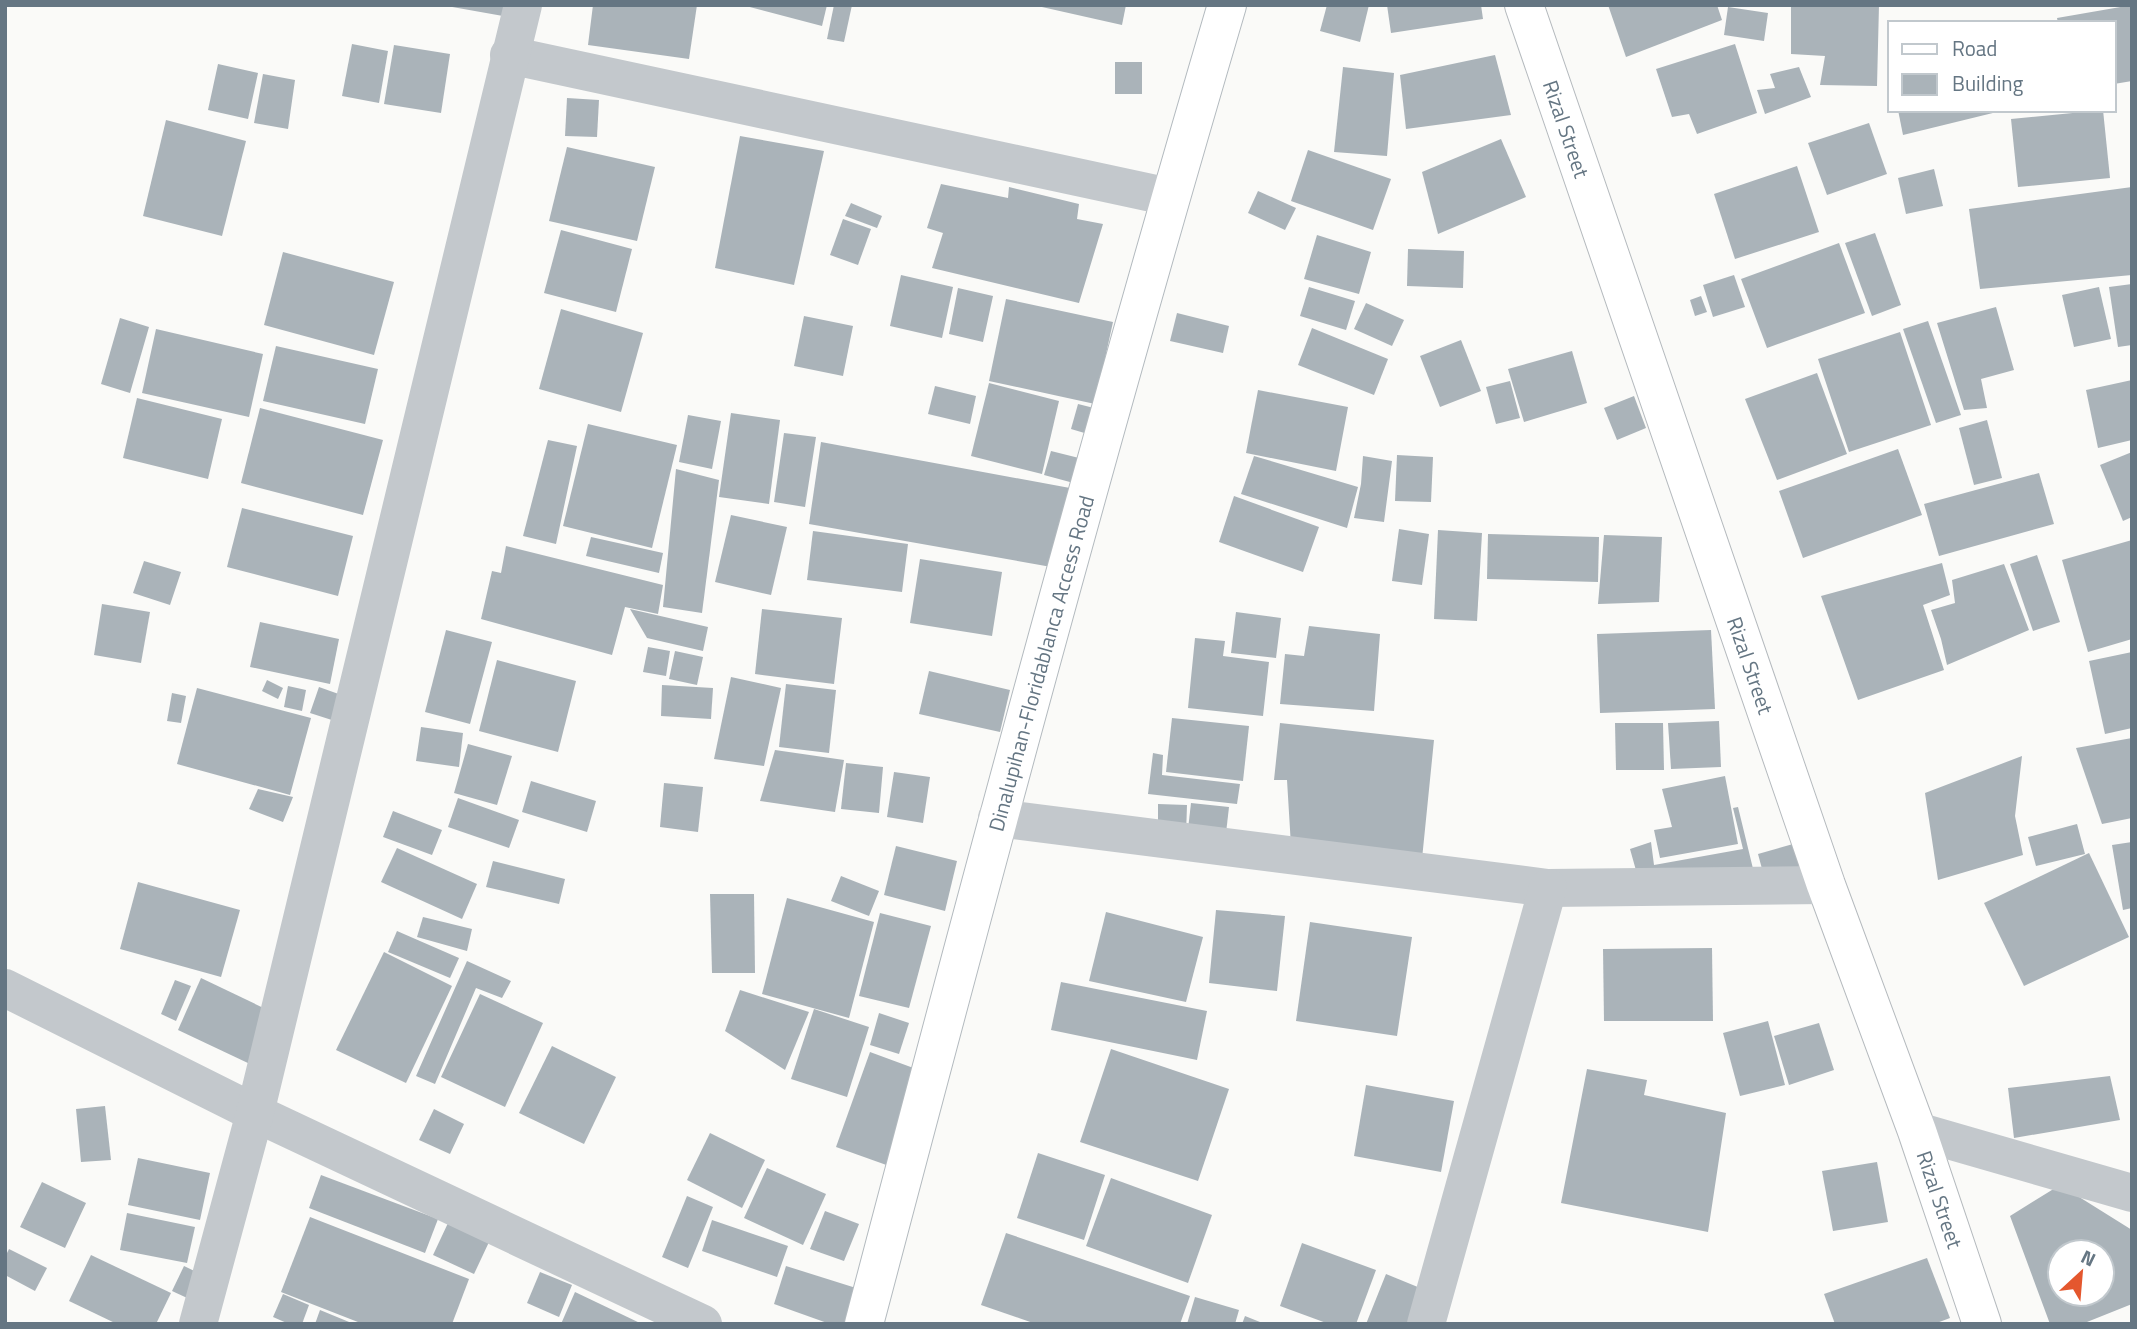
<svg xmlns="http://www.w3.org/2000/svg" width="2137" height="1329" font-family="'Titillium Web',sans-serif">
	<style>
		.building { fill: #aab3b9; fill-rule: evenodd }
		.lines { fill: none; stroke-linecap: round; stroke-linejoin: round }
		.secondary-casing { stroke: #b3babf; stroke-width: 40 }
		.primary-casing { stroke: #b5babe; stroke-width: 40 }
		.minor { stroke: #c3c8cc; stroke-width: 38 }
		.secondary { stroke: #fff; stroke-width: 38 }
		.primary { stroke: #fff; stroke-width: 38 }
		.labels { text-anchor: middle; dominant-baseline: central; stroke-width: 7; stroke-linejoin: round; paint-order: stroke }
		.street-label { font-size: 21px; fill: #657683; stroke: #fff }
	</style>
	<rect width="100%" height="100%" fill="#fafaf8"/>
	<g class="building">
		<path d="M441,5H505L503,16Z"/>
		<path d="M593,5H697L689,59L588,45Z"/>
		<path d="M742,5H827L822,26Z"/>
		<path d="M834,5H852L844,42L827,39Z"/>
		<path d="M1033,5H1126L1122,25Z"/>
		<path d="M1327,5H1369L1360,42L1320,31Z"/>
		<path d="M1387,5H1481L1483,19L1391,33Z"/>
		<path d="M1608,5H1717L1722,20L1626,57Z"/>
		<path d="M1791,5H1879L1877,86L1820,85L1825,56L1791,54Z"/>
		<path d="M2132,5V81L2114,84V23H2058L2057,18Z"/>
		<path d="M1728,7L1768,13L1764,41L1724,35Z"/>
		<path d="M352,44L388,51L379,103L342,96Z"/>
		<path d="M1735,44L1757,113L1697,134L1689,114L1672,117L1656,69Z"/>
		<path d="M394,45L450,54L441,113L384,104Z"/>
		<path d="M1495,55L1511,115L1406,129L1400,75Z"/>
		<rect x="1115" y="62" width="27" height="32"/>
		<path d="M218,64L258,73L248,119L208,110Z"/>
		<path d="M1343,67L1394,73L1387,156L1334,152Z"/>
		<path d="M1799,67L1811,97L1765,114L1757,90L1775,88L1770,74Z"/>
		<path d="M263,74L295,80L288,129L254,123Z"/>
		<path d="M567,98L599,100L597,137L565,136Z"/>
		<path d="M1898,110H2001V111L1903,135Z"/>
		<path d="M2103,110L2110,178L2018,187L2011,119Z"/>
		<path d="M166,120L246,141L222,236L143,216Z"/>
		<path d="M1869,123L1887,174L1827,195L1808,143Z"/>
		<path d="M740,136L824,151L794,285L715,268Z"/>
		<path d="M1501,139L1526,197L1438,234L1422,172Z"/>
		<path d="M567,147L655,167L637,241L549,221Z"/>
		<path d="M1308,150L1391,179L1373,230L1291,201Z"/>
		<path d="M1797,166L1819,232L1735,259L1714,194Z"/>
		<path d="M1934,169L1943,206L1906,214L1898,178Z"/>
		<path d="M941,184L1008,198L1009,187L1079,204L1077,219L1103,224L1079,303L932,268L943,233L927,228Z"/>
		<path d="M2132,187V275L1980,289L1969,209Z"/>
		<path d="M1258,191L1296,208L1285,230L1248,213Z"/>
		<path d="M851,203L882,216L877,228L845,216Z"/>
		<path d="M843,219L871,229L858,265L830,255Z"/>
		<path d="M561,230L632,249L616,312L544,293Z"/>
		<path d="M1875,233L1901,305L1872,316L1845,243Z"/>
		<path d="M1317,235L1371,252L1359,294L1304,279Z"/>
		<path d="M1839,243L1865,313L1767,348L1741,279Z"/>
		<path d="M1408,249L1464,251L1463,288L1407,286Z"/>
		<path d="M283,252L394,282L374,355L264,325Z"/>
		<path d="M901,275L953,287L942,338L890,326Z"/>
		<path d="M1734,275L1745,307L1713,317L1703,285Z"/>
		<path d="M2132,284V345L2118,347L2109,287Z"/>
		<path d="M1309,287L1355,301L1346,330L1300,316Z"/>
		<path d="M2099,287L2111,339L2074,347L2062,295Z"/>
		<path d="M958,288L993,296L983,342L949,334Z"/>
		<path d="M1701,296L1707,312L1695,316L1690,300Z"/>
		<path d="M1006,299L1113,322L1095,404L989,381Z"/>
		<path d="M1366,303L1404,320L1392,346L1354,329Z"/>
		<path d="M1996,307L2014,370L1981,379L1987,408L1964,410L1937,323Z"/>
		<path d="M561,309L643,333L621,412L539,389Z"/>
		<path d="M1177,313L1229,326L1223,353L1170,341Z"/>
		<path d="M804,316L853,326L843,376L794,366Z"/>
		<path d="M120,318L149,327L130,393L101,384Z"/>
		<path d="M1928,321L1961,415L1936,423L1903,329Z"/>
		<path d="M1312,328L1388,359L1374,395L1298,365Z"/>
		<path d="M156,329L263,354L249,417L142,393Z"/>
		<path d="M1900,332L1931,425L1849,452L1818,359Z"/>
		<path d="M1461,340L1481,391L1440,407L1420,356Z"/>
		<path d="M276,346L378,369L365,424L263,401Z"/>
		<path d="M1572,351L1587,403L1524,422L1508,369Z"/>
		<path d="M1817,373L1847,454L1777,480L1745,399Z"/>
		<path d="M2132,380V440L2098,448L2086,390Z"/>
		<path d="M1510,381L1520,418L1496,424L1486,387Z"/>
		<path d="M989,383L1059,401L1042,474L971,456Z"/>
		<path d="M935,386L976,396L970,424L928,414Z"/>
		<path d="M1258,390L1348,407L1336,471L1246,453Z"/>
		<path d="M1634,396L1646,428L1617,440L1604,408Z"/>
		<path d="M137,398L222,419L208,479L123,458Z"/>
		<path d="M1078,404L1106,411L1098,437L1071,429Z"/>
		<path d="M260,408L383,440L363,515L241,483Z"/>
		<path d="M731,413L780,420L769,504L719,497Z"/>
		<path d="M688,415L721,421L712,469L679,462Z"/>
		<path d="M1987,420L2002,478L1974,485L1959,428Z"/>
		<path d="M588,424L677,445L652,548L563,526Z"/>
		<path d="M784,433L816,437L805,507L774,502Z"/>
		<path d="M548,440L577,446L556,544L523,536Z"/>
		<path d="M821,442L1070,488L1057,568L809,524Z"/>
		<path d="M1898,449L1922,515L1803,558L1779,491Z"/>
		<path d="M1051,451L1087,460L1081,485L1044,475Z"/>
		<path d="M2132,452V517L2123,521L2100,465Z"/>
		<path d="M1397,455L1433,457L1431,502L1395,501Z"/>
		<path d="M1254,456L1358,487L1347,528L1241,494Z"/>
		<path d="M1363,456L1392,461L1384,522L1354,518L1361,484Z"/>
		<path d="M676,469L719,480L702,613L663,607Z"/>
		<path d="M2039,473L2054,524L1939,556L1924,504Z"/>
		<path d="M1234,496L1319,527L1303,572L1219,542Z"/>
		<path d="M242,508L353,536L338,596L227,567Z"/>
		<path d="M731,515L787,527L771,595L715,582Z"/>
		<path d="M1399,529L1429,534L1422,585L1392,581Z"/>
		<path d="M1438,530L1482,533L1477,621L1434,619Z"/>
		<path d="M813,531L908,544L902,592L807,580Z"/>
		<path d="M1488,534L1599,537L1598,582L1487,579Z"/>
		<path d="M1604,535L1662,537L1659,602L1598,604Z"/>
		<path d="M591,537L663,553L659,573L586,556Z"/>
		<path d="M2132,540V639L2088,652L2062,560Z"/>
		<path d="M506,546L663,585L658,614L625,607L612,655L481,619L492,571L501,573Z"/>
		<path d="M2037,555L2060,622L2033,631L2010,564Z"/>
		<path d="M920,559L1002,572L992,636L910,623Z"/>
		<path d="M144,561L181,572L170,605L133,593Z"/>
		<path d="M1942,563L1950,595L1923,605L1944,670L1858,700L1821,596Z"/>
		<path d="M2004,564L2029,630L1947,665L1941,639L1931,610L1955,603L1952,580Z"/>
		<path d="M102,604L150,612L141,663L94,655Z"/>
		<path d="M630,609L708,627L703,651L647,638Z"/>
		<path d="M762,609L842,618L834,684L755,674Z"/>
		<path d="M1236,612L1281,618L1276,658L1231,653Z"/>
		<path d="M260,622L339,639L330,684L250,667Z"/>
		<path d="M1309,626L1380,634L1374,711L1280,704L1285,654L1304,656Z"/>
		<path d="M446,630L492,642L470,724L425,712Z"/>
		<path d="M1711,630L1715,709L1600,713L1597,634Z"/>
		<path d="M1195,638L1225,641L1223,656L1269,662L1263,716L1188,708Z"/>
		<path d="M648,647L670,651L666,676L643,672Z"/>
		<path d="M675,651L703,657L697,685L669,679Z"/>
		<path d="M2132,652V728L2105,734L2089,661Z"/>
		<path d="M497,660L576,681L558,752L479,731Z"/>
		<path d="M929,671L1010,690L1000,732L919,714Z"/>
		<path d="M731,677L781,688L764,766L714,759Z"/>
		<path d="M267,680L283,688L278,699L262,691Z"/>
		<path d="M786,684L836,690L829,753L779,747Z"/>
		<path d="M662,685L713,688L711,719L661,716Z"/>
		<path d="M288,686L306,690L302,711L284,707Z"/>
		<path d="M319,687L347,697L338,722L310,713Z"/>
		<path d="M197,688L311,718L290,795L177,764Z"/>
		<path d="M172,693L186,696L181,723L167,721Z"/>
		<path d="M1172,718L1249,726L1243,781L1166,772Z"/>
		<path d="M1719,721L1721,767L1671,769L1668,723Z"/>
		<path d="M1280,723L1434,740L1422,859L1291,846L1287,780H1274Z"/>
		<path d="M1615,723H1663L1664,770H1616Z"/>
		<path d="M421,727L463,733L459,767L416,761Z"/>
		<path d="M2132,738V818L2102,824L2076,748Z"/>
		<path d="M468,744L512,756L497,805L454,793Z"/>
		<path d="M775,750L844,760L835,812L760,801Z"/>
		<path d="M1153,753L1163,755L1162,775L1240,784L1237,804L1148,794Z"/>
		<path d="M2022,756L2015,816L2023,855L1938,880L1925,793Z"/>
		<path d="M846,763L883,767L879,813L841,809Z"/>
		<path d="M894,772L930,777L923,823L887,817Z"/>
		<path d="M1725,776L1738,844L1660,858L1654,830L1672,827L1662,789Z"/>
		<path d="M531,781L596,801L587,832L522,812Z"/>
		<path d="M664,783L703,787L698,832L660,827Z"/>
		<path d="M258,789L293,797L283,822L249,809Z"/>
		<path d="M458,798L519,820L509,848L448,827Z"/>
		<path d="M1191,803L1229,807L1225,842L1187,838Z"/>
		<path d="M1158,804L1187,805L1186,835L1158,834Z"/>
		<path d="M1738,807L1756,881L1637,874L1630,849L1651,842L1654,865L1743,849L1733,808Z"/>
		<path d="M393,811L442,830L432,855L383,837Z"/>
		<path d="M2077,824L2085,854L2036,866L2028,837Z"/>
		<path d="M2132,842V908L2123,910L2112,845Z"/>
		<path d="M1793,844L1800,870L1765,880L1758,854Z"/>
		<path d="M896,846L957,861L945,911L884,895Z"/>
		<path d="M397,848L477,884L462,919L381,882Z"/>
		<path d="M2089,853L2129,937L2024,986L1984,903Z"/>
		<path d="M493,861L565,879L559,904L486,887Z"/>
		<path d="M841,876L879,891L869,916L831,901Z"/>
		<path d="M138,882L240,910L221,977L120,949Z"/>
		<path d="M710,894H754L755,973H712Z"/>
		<path d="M787,898L874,922L849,1018L762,994Z"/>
		<path d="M1216,910L1285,916L1277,991L1209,983Z"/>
		<path d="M1106,912L1203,937L1186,1002L1089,981Z"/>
		<path d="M880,913L931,926L909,1008L859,996Z"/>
		<path d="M423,917L472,929L467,951L417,937Z"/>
		<path d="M1310,922L1412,937L1397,1036L1296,1021Z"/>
		<path d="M397,931L459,958L450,978L388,952Z"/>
		<path d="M1712,948L1713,1021H1604L1603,949Z"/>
		<path d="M384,952L452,986L406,1083L336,1050Z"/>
		<path d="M467,961L511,981L502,998L476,988L435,1084L416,1076Z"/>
		<path d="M201,978L274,1013L250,1064L178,1030Z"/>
		<path d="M175,980L191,986L176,1021L161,1014Z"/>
		<path d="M1061,982L1207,1011L1197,1060L1051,1030Z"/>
		<path d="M740,990L809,1012L785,1070L725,1031Z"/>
		<path d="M480,994L543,1023L505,1107L441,1077Z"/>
		<path d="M814,1009L869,1027L847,1097L791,1079Z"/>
		<path d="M879,1013L909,1023L899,1054L870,1045Z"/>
		<path d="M1768,1021L1785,1085L1740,1096L1723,1033Z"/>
		<path d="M1819,1023L1834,1070L1789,1085L1774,1036Z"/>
		<path d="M552,1046L616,1077L584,1144L519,1113Z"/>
		<path d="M1111,1049L1229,1089L1198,1181L1080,1142Z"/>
		<path d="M870,1052L927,1073L892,1167L836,1147Z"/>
		<path d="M1587,1069L1647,1080L1644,1095L1726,1113L1708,1232L1561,1203Z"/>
		<path d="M2110,1076L2120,1120L2014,1138L2008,1088Z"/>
		<path d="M1366,1085L1454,1101L1441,1172L1354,1156Z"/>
		<path d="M105,1106L111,1160L81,1162L76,1109Z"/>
		<path d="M434,1109L464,1124L450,1154L419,1140Z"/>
		<path d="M710,1133L765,1160L742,1208L687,1180Z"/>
		<path d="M1038,1153L1105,1175L1084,1240L1017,1218Z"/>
		<path d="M138,1158L210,1173L200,1220L128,1205Z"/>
		<path d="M1877,1162L1888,1222L1833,1231L1822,1171Z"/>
		<path d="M767,1168L826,1194L803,1245L744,1218Z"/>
		<path d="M321,1175L438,1219L425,1253L309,1208Z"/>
		<path d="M1111,1178L1212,1215L1188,1283L1086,1246Z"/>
		<path d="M42,1182L86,1203L65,1248L20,1227Z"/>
		<path d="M2060,1185L2132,1230V1304L2082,1324H2050L2010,1216ZM2060,1252H2102V1294H2060Z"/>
		<path d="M687,1196L713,1207L688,1268L662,1257Z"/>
		<path d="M825,1211L859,1224L844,1261L810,1249Z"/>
		<path d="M127,1213L195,1227L187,1263L120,1250Z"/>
		<path d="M310,1217L469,1279L452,1324H363L281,1292Z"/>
		<path d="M712,1220L788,1246L777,1277L702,1251Z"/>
		<path d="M448,1223L489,1242L474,1274L433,1255Z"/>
		<path d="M1006,1233L1190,1296L1180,1324H1036L981,1305Z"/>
		<path d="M1302,1243L1376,1270L1356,1324H1329L1280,1306Z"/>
		<path d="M9,1249L47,1268L35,1291L5,1275V1257Z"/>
		<path d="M91,1255L171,1293L156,1324H117L69,1301Z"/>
		<path d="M1927,1258L1950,1318L1934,1324H1835L1824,1294Z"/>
		<path d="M184,1266L209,1278L198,1303L172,1291Z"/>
		<path d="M786,1266L856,1288L844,1324H830L774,1304Z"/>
		<path d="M540,1272L572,1285L559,1317L527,1303Z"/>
		<path d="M1386,1274L1430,1292L1417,1324H1366Z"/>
		<path d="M575,1292L642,1324H561Z"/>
		<path d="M283,1294L309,1305L302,1324H289L273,1317Z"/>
		<path d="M1195,1297L1239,1310L1235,1324H1187Z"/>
		<path d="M320,1310L354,1324H315Z"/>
		<path d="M1245,1316L1265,1324H1242Z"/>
	</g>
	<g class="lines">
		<g class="secondary-casing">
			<g id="secondary">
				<path id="s1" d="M864,1324C980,883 1098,442 1227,5"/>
			</g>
		</g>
		<g class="primary-casing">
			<g id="primary">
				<path id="s2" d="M1524,5L1826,885L1917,1131L1982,1324"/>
			</g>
		</g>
		<g class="minor">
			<path d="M509,55L1170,197"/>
			<path d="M997,818L1548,888L1826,885"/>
			<path d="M5,988L255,1113L703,1324"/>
			<path d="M1917,1131L2132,1193"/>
			<path d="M198,1324L255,1113L523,5"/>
			<path d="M1426,1324L1548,888"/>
		</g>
		<use href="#secondary" class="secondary"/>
		<use href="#primary" class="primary"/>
	</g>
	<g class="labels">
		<g class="street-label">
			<text stroke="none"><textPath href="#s2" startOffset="131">Rizal Street</textPath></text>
			<text stroke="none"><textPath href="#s1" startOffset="684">Dinalupihan-Floridablanca Access Road</textPath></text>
			<text stroke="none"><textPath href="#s2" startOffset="698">Rizal Street</textPath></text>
			<text stroke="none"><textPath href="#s2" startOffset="1265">Rizal Street</textPath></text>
		</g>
	</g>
	<rect width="2137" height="1329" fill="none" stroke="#657683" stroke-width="14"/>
	<rect x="1888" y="21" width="228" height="91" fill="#ffffff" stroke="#c1c8cd" stroke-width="2"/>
	<rect x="1902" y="44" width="35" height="10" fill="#ffffff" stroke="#c1c8cd" stroke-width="2"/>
	<text x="1952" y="56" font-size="21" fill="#657683">Road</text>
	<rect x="1902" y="74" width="35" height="21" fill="#aab3b9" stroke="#c1c8cd" stroke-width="2"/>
	<text x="1952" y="91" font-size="21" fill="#657683">Building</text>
	<g transform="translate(2081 1273) rotate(26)"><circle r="33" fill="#ffffff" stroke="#c1c8cd" stroke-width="2"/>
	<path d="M0-5L12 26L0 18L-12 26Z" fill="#e4572e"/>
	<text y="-10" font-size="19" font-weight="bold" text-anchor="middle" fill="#657683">N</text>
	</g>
</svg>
